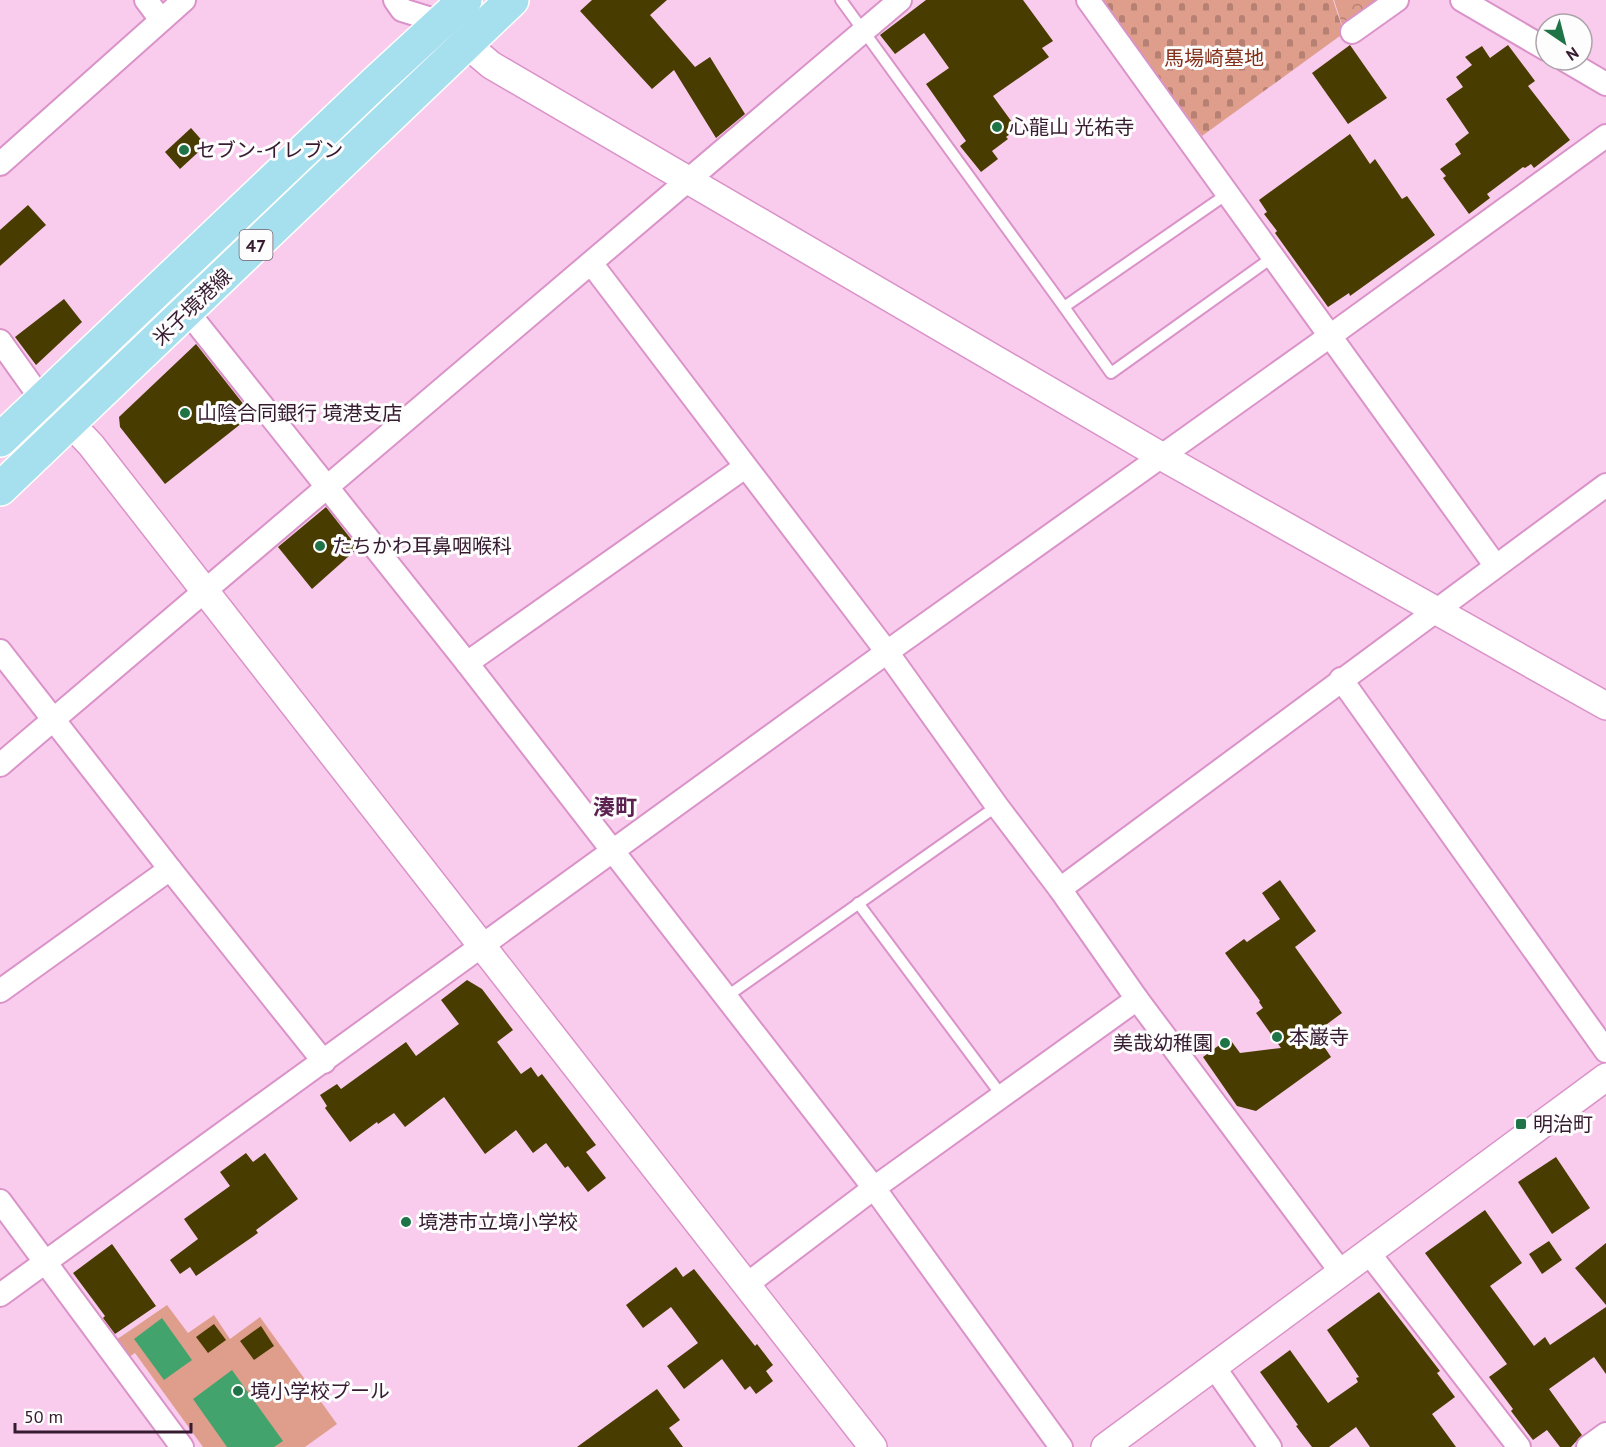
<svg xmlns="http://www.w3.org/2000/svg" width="1606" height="1447" font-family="'PT Sans','Noto Sans JP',sans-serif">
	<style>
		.grass { fill: #df9e8c }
		.cemetery { fill: url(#cemetery-stones) }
		.park { fill: url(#park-crowns) }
		.water { fill: #42a36c }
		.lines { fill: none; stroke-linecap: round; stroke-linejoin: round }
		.stream { stroke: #42a36c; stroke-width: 7 }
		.building { fill: #493c00 }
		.service-casing { stroke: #da93c9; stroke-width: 14 }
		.minor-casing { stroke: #da93c9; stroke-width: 26 }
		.tertiary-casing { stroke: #da93c9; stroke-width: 30 }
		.primary-casing { stroke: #fff; stroke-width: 36 }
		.service { stroke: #fff; stroke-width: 10 }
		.minor { stroke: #fff; stroke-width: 22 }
		.tertiary { stroke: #fff; stroke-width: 27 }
		.primary { stroke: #a6dfed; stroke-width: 33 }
		.poi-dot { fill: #1e7447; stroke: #fdfdfd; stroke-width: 2 }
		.labels { text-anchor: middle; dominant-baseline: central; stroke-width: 6; stroke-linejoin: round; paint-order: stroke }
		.shield { fill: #fdfdfd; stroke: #725f6e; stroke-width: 1.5 }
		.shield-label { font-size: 18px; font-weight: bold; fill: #361b30 }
		.park-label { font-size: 20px; fill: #842f18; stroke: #fdfdfd }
		.poi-label { font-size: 20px; fill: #361b30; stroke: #fdfdfd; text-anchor: start }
		.street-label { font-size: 20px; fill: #361b30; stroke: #fdfdfd }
		.quarter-label { font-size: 22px; font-weight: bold; fill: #5c2051; stroke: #fdfdfd }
	</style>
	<defs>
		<pattern id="cemetery-stones" width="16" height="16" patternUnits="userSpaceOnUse" patternTransform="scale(1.5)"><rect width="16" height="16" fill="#df9e8c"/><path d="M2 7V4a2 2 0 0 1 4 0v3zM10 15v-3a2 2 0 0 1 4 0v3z" fill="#b68073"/></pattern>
		<pattern id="park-crowns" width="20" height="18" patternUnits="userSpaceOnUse" patternTransform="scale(1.5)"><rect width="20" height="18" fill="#df9e8c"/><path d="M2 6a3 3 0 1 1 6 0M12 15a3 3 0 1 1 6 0" fill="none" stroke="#b68073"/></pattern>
	</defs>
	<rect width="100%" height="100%" fill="#f9cced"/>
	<path class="grass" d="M167,1305L188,1333L214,1315L230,1339L260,1317L337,1424L305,1447H203L135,1353L129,1357L116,1340Z"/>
	<path class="cemetery" d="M1102,0H1333L1344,33L1202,136Z"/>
	<path class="park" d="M1334,0H1380L1343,28Z"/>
	<g class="water">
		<path d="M162,1318L192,1360L164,1380L134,1339Z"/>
		<path d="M232,1370L283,1441L274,1447H227L193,1399Z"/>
	</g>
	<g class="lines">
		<path class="stream" d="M189,285L238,239"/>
	</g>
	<g class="building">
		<path d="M592,0H667L650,15L695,67L710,57L745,114L716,138L674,70L652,89L580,11Z"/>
		<path d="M926,0H1023L1053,41L1042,48L1049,57L993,96L1017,129L1006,137L1008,139L992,151L998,159L981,172L960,146L966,141L926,84L949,68L924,33L895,54L880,35Z"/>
		<path d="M1350,45L1387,98L1348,124L1312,73Z"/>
		<path d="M1508,45L1535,81L1528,86L1570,140L1534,168L1531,164L1525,168L1523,167L1487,194L1490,198L1469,214L1443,178L1446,176L1440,169L1461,154L1455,144L1469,133L1446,99L1463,87L1456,77L1472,65L1465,57L1482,46L1490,58Z"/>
		<path d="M191,128L206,145L180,169L165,152Z"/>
		<path d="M1350,134L1370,164L1375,159L1402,199L1407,196L1435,235L1350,296L1349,293L1328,307L1275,233L1277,231L1264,214L1267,212L1259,200Z"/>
		<path d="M28,205L46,225L0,266V230Z"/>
		<path d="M64,299L82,322L36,365L15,337Z"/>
		<path d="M196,344L252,415L165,484L120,427L119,417Z"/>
		<path d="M326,507L358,548L312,589L278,547Z"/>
		<path d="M1280,880L1316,931L1295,947L1342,1013L1315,1033L1331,1057L1256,1111L1237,1106L1203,1057L1229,1038L1240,1053L1281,1048L1256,1013L1263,1008L1259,1002L1260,1001L1225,953L1244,939L1247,942L1280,919L1262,893Z"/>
		<path d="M467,980L482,989L513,1030L497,1042L521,1074L531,1067L538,1077L542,1074L596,1145L586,1152L606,1178L588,1192L568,1166L565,1168L546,1143L533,1153L516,1130L485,1154L444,1097L405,1127L394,1113L378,1124L377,1122L350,1142L325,1108L327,1106L320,1095L337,1084L341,1089L406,1042L416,1056L459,1024L441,1000Z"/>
		<path d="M246,1153L253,1162L265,1153L298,1199L256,1230L258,1233L196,1276L190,1267L180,1274L170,1260L198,1239L184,1219L230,1186L220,1172Z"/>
		<path d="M1556,1157L1590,1208L1552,1234L1518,1182Z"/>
		<path d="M1485,1210L1522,1263L1490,1286L1534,1346L1545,1337L1550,1345L1606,1307V1374L1594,1357L1549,1389L1582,1435L1571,1447H1560L1547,1430L1533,1440L1511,1411L1513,1409L1489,1377L1507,1364L1425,1253Z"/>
		<path d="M1549,1241L1562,1260L1542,1274L1529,1254Z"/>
		<path d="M1606,1243V1305L1575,1268Z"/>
		<path d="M112,1244L156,1306L115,1334L103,1318L105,1316L73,1273Z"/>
		<path d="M676,1267L683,1277L694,1269L755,1346L757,1344L773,1365L766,1371L773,1381L756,1394L750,1386L745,1390L722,1359L684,1389L667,1366L698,1343L671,1307L643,1328L626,1305Z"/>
		<path d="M1379,1292L1440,1371L1437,1373L1455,1397L1432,1414L1456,1447H1370L1356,1427L1329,1447H1312L1296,1426L1298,1425L1260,1372L1290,1350L1328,1403L1358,1382L1356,1378L1359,1377L1327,1330Z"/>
		<path d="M214,1324L226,1340L208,1353L196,1337Z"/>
		<path d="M261,1326L274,1346L254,1360L240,1341Z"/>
		<path d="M657,1389L680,1420L669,1428L683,1447H577Z"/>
	</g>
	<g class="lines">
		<g class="service-casing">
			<g id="service">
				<path d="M841,0L1064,307"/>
				<path d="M1227,194L1064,307L1111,373L1273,257"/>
				<path d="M858,903L1002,1096"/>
				<path d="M726,997L997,806"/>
			</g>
		</g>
		<g class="minor-casing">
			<g id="minor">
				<path d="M146,0L161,20"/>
				<path d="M395,0L402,10L441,22"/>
				<path d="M1088,0L1495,565"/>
				<path d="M1462,0L1546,49"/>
				<path d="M1352,32L1397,0"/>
				<path d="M1565,60L1606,84"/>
				<path d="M0,164L184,0"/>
				<path d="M591,263L887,652L997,806L1060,889L1137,999L1341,1272"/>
				<path d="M187,311L467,663L874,1188L1061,1447"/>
				<path d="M0,341L42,400"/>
				<path d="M0,651L170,869L324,1062"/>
				<path d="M467,663L745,467"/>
				<path d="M1341,679L1606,1051"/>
				<path d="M0,765L900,0"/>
				<path d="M1060,889L1606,485"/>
				<path d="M0,991L170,869"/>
				<path d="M0,1201L182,1447"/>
				<path d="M1368,1252L1519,1447"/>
				<path d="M746,1285L874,1188L1137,999"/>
				<path d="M0,1295L887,652L1330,336L1606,136"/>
				<path d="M1214,1367L1270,1447"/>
				<path d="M1588,1447L1606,1434"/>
			</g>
		</g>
		<g class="tertiary-casing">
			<g id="tertiary">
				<path d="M451,31L491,65L1161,456L1606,706"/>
				<path d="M42,400L70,423L91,445L873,1447"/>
				<path d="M1105,1447L1606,1077"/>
			</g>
		</g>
		<g class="primary-casing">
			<g id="primary">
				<path d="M0,440L376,82L465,0"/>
				<path d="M0,489L512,0"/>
			</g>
		</g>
		<use href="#service" class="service"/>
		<use href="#minor" class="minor"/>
		<use href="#tertiary" class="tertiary"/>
		<use href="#primary" class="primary"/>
	</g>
	<g class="poi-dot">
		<circle cx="997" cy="127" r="6"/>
		<circle cx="184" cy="150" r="6"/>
		<circle cx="185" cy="413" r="6"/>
		<circle cx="320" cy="546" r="6"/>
		<circle cx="1277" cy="1037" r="6"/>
		<circle cx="1225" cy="1043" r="6"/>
		<rect x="1515" y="1118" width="12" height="12" rx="3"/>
		<circle cx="406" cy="1222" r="6"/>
		<circle cx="238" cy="1391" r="6"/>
	</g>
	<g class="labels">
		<rect class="shield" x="239.5" y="230" width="33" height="30" rx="4.5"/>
		<g class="shield-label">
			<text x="256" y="245">47</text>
		</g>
		<g class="park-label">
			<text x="1214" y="58">馬場崎墓地</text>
		</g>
		<g class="poi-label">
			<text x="1009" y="127">心龍山 光祐寺</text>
			<text x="196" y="150">セブン-イレブン</text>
			<text x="197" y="413">山陰合同銀行 境港支店</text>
			<text x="332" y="546">たちかわ耳鼻咽喉科</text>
			<text x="1289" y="1037">本巌寺</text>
			<text x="1213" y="1043" text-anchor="end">美哉幼稚園</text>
			<text x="1533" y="1124">明治町</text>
			<text x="418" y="1222">境港市立境小学校</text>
			<text x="250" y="1391">境小学校プール</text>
		</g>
		<g class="street-label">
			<text transform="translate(192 307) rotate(-44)">米子境港線</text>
		</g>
		<g class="quarter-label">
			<text x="615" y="807">湊町</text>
		</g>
	</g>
	<g transform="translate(1564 42) rotate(145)"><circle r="28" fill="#fdfdfd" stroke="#ada3ab" stroke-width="1.5"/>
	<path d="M0-4.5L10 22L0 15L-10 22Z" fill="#1e7447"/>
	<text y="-9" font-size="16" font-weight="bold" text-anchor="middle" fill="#361b30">N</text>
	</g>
	<path d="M15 1423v9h176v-9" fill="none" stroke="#361b30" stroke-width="3"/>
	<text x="24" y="1423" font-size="18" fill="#361b30" stroke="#fdfdfd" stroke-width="4.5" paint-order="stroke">50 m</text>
</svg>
